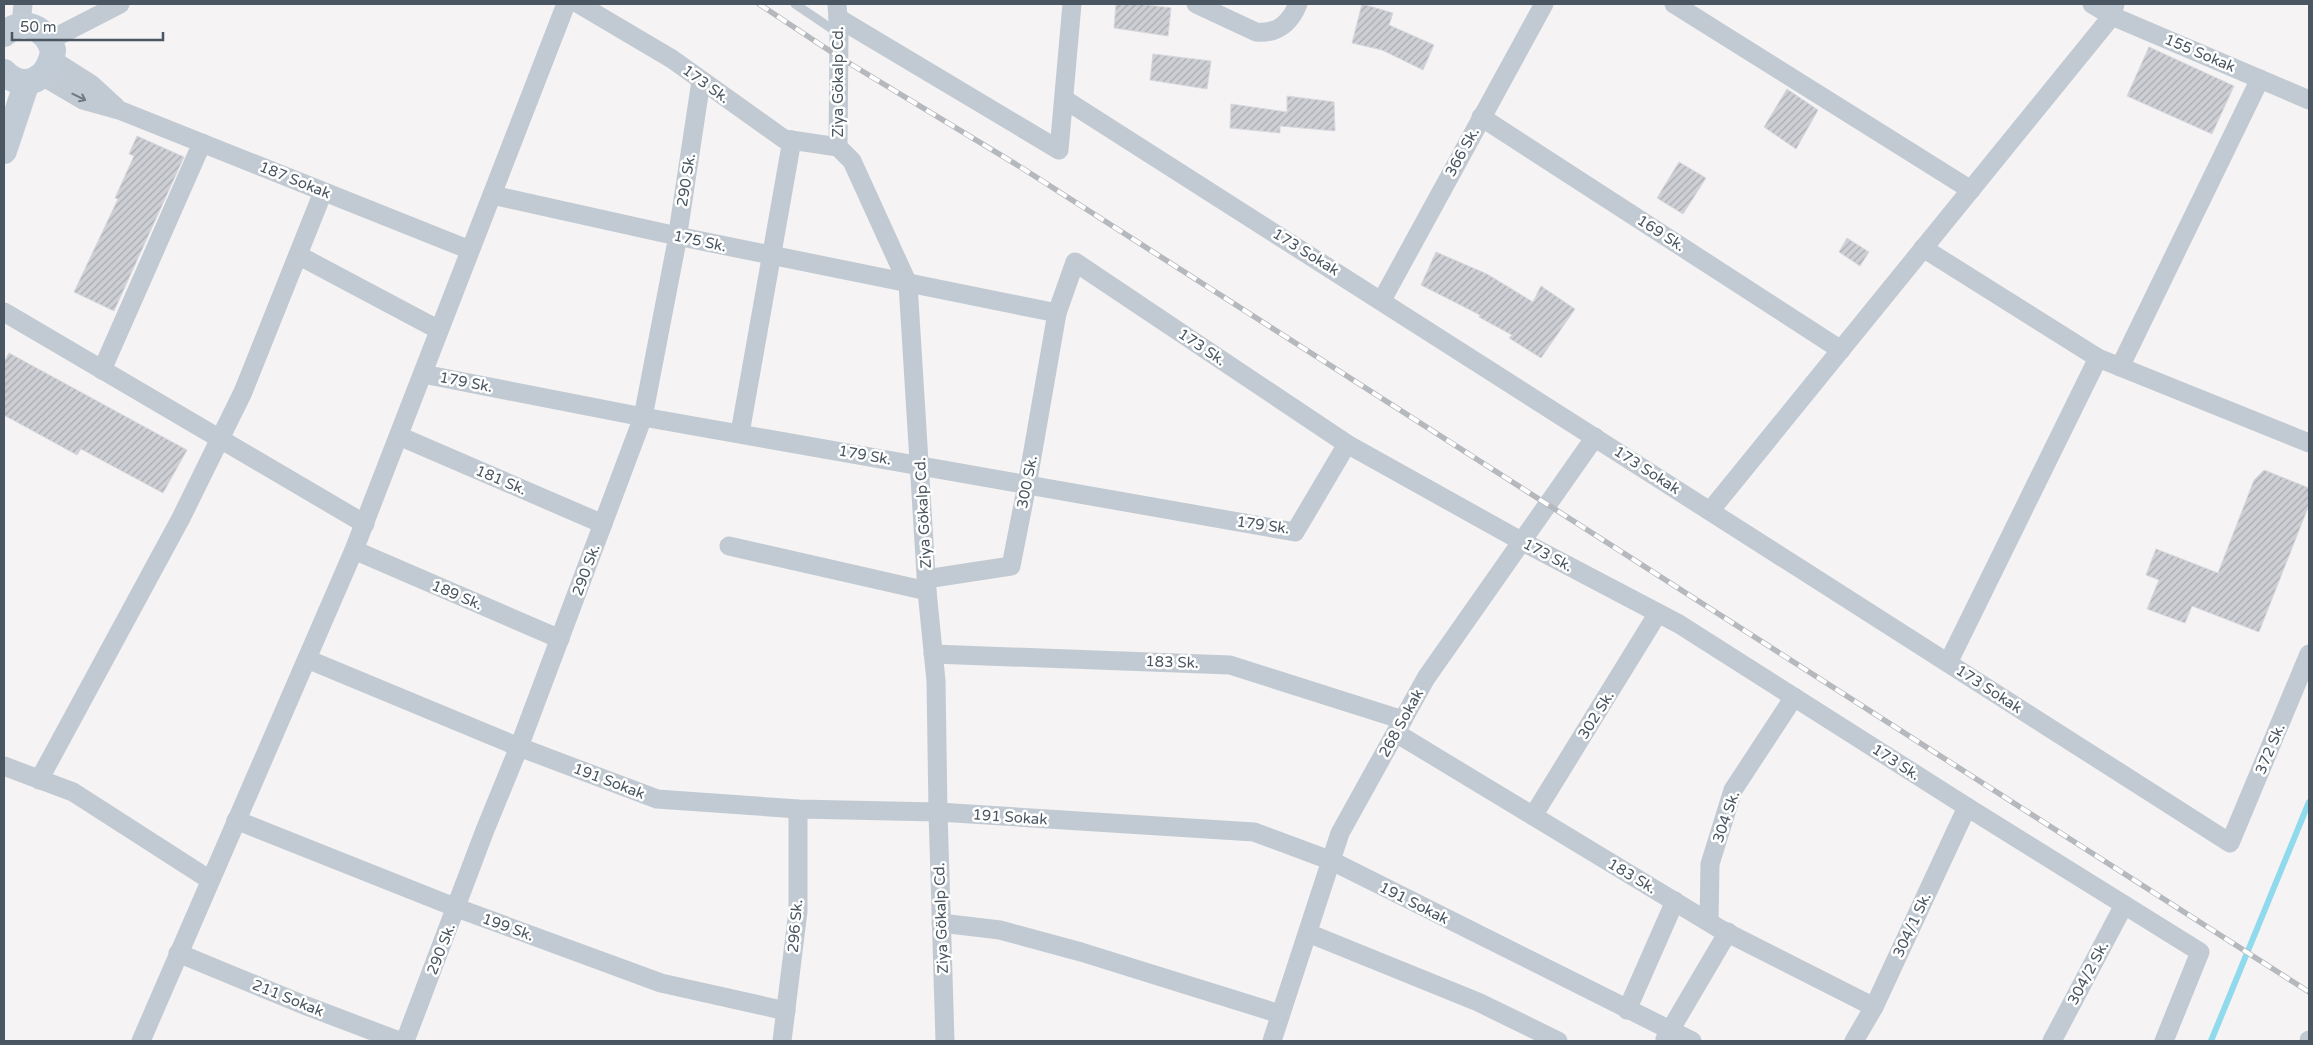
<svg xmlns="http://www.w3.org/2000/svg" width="2313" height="1045" font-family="'Varela Round',sans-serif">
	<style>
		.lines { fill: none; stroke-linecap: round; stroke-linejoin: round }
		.stream { stroke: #90daee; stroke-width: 6 }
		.building { fill: url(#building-hatch); stroke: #d7d9de }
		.service { stroke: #c1cad2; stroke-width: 9 }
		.minor { stroke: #c1cad2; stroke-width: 19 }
		.secondary { stroke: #c1cbd6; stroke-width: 26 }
		.rail-casing { stroke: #b5b8bd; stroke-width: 5.5 }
		.rail { stroke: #fff; stroke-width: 4; stroke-dasharray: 11; stroke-linecap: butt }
		.oneway { stroke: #6e7983 }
		.labels { text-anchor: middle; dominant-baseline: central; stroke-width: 5; stroke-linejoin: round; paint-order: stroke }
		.street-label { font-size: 15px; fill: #4a5661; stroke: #fff }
	</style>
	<defs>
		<pattern id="building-hatch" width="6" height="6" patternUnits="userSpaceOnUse" patternTransform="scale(1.25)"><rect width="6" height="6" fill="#cdcfd5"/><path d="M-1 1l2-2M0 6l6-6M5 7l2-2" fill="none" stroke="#a8abb0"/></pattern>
	</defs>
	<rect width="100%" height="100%" fill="#f5f3f3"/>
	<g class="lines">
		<path class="stream" d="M2211,1041L2309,802"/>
	</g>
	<g class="building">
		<path d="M1116,4H1141L1171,8L1168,36L1114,28Z"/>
		<path d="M1362,4L1393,13L1389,25L1434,45L1423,70L1382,50L1352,43Z"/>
		<path d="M2149,47L2234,86L2212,134L2127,96Z"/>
		<path d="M1153,54L1211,61L1207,89L1150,80Z"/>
		<path d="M1787,89L1818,110L1796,149L1764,127Z"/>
		<path d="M1287,96L1334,102L1335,131L1280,126V133L1230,128L1231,104L1287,112Z"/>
		<path d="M137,136L184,157L114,311L74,292L118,199L115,198L134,156L129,154Z"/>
		<path d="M1679,162L1706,178L1683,214L1657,198Z"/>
		<path d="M1847,238L1869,252L1860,266L1839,252Z"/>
		<path d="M1436,252L1487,274L1533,302L1541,286L1575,309L1541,358L1509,338L1512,335L1479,317L1480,315L1421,285Z"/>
		<path d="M9,353L187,450L163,493L81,449L77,455L4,415V362Z"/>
		<path d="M2264,470L2309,488V505L2259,632L2192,606L2185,623L2147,609L2159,580L2146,575L2156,549L2218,573L2254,480Z"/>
	</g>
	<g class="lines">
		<path class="service" d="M795,4L838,33"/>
		<g class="minor">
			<path d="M579,4L672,59L784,139L838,147"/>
			<path d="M837,4L839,33L838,147L852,161L908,284L927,591L936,681L938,812L945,1041"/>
			<path d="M1196,4L1256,32C1278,34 1290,23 1298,4"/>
			<path d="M1674,4L1971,190"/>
			<path d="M2092,4L2112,16L2309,100"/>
			<path d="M838,18L1059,150L1072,4"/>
			<path d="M21,25L23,4"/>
			<path d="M50,40L120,4"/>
			<path d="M53,60L91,84L116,107"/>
			<path d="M42,76L83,100L119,110L470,250"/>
			<path d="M1064,99L2230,843L2309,654"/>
			<path d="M1481,117L1841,350"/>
			<path d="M492,195L677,236L1057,313L1075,262L1347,444L1521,541L1679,624L1967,807L2200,952L2164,1041"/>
			<path d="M1923,248L2098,358L2309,443"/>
			<path d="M298,255L439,330"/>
			<path d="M1382,300L1544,4"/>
			<path d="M4,312L365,524"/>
			<path d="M2120,367L2260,79"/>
			<path d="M102,370L202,143"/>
			<path d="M423,374L643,417L1295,532L1347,444"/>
			<path d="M740,433L792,140"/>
			<path d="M399,436L603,524"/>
			<path d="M1710,511L2112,16L2115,4"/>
			<path d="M729,546L927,591"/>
			<path d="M354,550L560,639"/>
			<path d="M926,579L1011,566L1027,485L1057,313"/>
			<path d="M933,654L1230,665L1403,720"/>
			<path d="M307,659L519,747L657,799L798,809L938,812L1254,832L1332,861L1692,1041"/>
			<path d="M1948,663L2098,358"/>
			<path d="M1396,733L1720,929L1874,1007"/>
			<path d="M4,766L73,792L210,880"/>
			<path d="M39,780L181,518L243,392L323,192"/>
			<path d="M1533,816L1658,613"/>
			<path d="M236,820L457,908L661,983L786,1011"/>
			<path d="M1709,922L1710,864L1733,790L1794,697"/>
			<path d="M941,923L1000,930L1081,952L1280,1014"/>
			<path d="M1308,933L1478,1002L1558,1041"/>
			<path d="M178,953L304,1005L399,1041"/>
			<path d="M1627,1010L1675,901"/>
			<path d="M1665,1039L1728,932"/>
			<path d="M141,1041L354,550L566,4"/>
			<path d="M405,1041L485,830L519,747L643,417L676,246L701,81"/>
			<path d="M782,1041L798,911V809"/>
			<path d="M1272,1041L1340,833L1426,678L1595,437"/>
			<path d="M1854,1041L1874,1007L1967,807"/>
			<path d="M2052,1041L2124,905"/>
			<path d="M2309,1041V1040"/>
		</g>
		<g class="secondary">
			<path d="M4,34C23,17 45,27 53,50C51,77 25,94 4,72"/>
			<path d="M4,151L27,82"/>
		</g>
		<g class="rail-casing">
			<path id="rail" d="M759,4L839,57L1022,168L2309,992"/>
		</g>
		<use href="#rail" class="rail"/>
	</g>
	<defs><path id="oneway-shaft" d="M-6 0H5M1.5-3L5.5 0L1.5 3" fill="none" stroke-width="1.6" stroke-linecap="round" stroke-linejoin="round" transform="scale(1.25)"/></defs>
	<use class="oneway" href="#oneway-shaft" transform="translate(79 97) rotate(26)"/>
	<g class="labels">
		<g class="street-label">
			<text transform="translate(2200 53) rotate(23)">155 Sokak</text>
			<text transform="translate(838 82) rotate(-90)">Ziya Gökalp Cd.</text>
			<text transform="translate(706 84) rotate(36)">173 Sk.</text>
			<text transform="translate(1462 152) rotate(-61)">366 Sk.</text>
			<text transform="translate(295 180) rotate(22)">187 Sokak</text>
			<text transform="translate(686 180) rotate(-81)">290 Sk.</text>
			<text transform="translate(1661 233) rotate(33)">169 Sk.</text>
			<text transform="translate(700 241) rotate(12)">175 Sk.</text>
			<text transform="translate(1306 252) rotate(32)">173 Sokak</text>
			<text transform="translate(1202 347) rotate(34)">173 Sk.</text>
			<text transform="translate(466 382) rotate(11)">179 Sk.</text>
			<text transform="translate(865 455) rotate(10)">179 Sk.</text>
			<text transform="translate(1647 470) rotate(33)">173 Sokak</text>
			<text transform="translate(501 480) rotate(23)">181 Sk.</text>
			<text transform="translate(1027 482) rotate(-79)">300 Sk.</text>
			<text transform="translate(923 513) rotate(-93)">Ziya Gökalp Cd.</text>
			<text transform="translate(1263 525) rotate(8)">179 Sk.</text>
			<text transform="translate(1548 555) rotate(28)">173 Sk.</text>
			<text transform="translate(586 570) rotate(-70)">290 Sk.</text>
			<text transform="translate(457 595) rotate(23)">189 Sk.</text>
			<text transform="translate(1172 662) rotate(2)">183 Sk.</text>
			<text transform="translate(1989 689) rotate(33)">173 Sokak</text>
			<text transform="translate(1596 715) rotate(-58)">302 Sk.</text>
			<text transform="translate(1401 723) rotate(-61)">268 Sokak</text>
			<text transform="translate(2270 749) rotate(-67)">372 Sk.</text>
			<text transform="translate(1896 762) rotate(33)">173 Sk.</text>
			<text transform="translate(609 781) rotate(21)">191 Sokak</text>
			<text transform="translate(1010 817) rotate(4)">191 Sokak</text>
			<text transform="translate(1726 817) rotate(-71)">304 Sk.</text>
			<text transform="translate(1632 876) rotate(31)">183 Sk.</text>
			<text transform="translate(1414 903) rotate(27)">191 Sokak</text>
			<text transform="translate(941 918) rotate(-92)">Ziya Gökalp Cd.</text>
			<text transform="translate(1912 925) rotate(-65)">304/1 Sk.</text>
			<text transform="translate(795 926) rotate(-85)">296 Sk.</text>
			<text transform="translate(508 927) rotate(20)">199 Sk.</text>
			<text transform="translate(441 949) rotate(-69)">290 Sk.</text>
			<text transform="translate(2088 973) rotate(-62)">304/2 Sk.</text>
			<text transform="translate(288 998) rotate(22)">211 Sokak</text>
		</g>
	</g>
	<rect width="2313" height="1045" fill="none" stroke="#4a5661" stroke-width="10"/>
	<path d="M12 32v8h151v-8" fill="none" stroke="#4a5661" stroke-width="2.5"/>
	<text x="20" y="32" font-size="15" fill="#4a5661" stroke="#ffffff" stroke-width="4" paint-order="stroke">50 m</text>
</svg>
